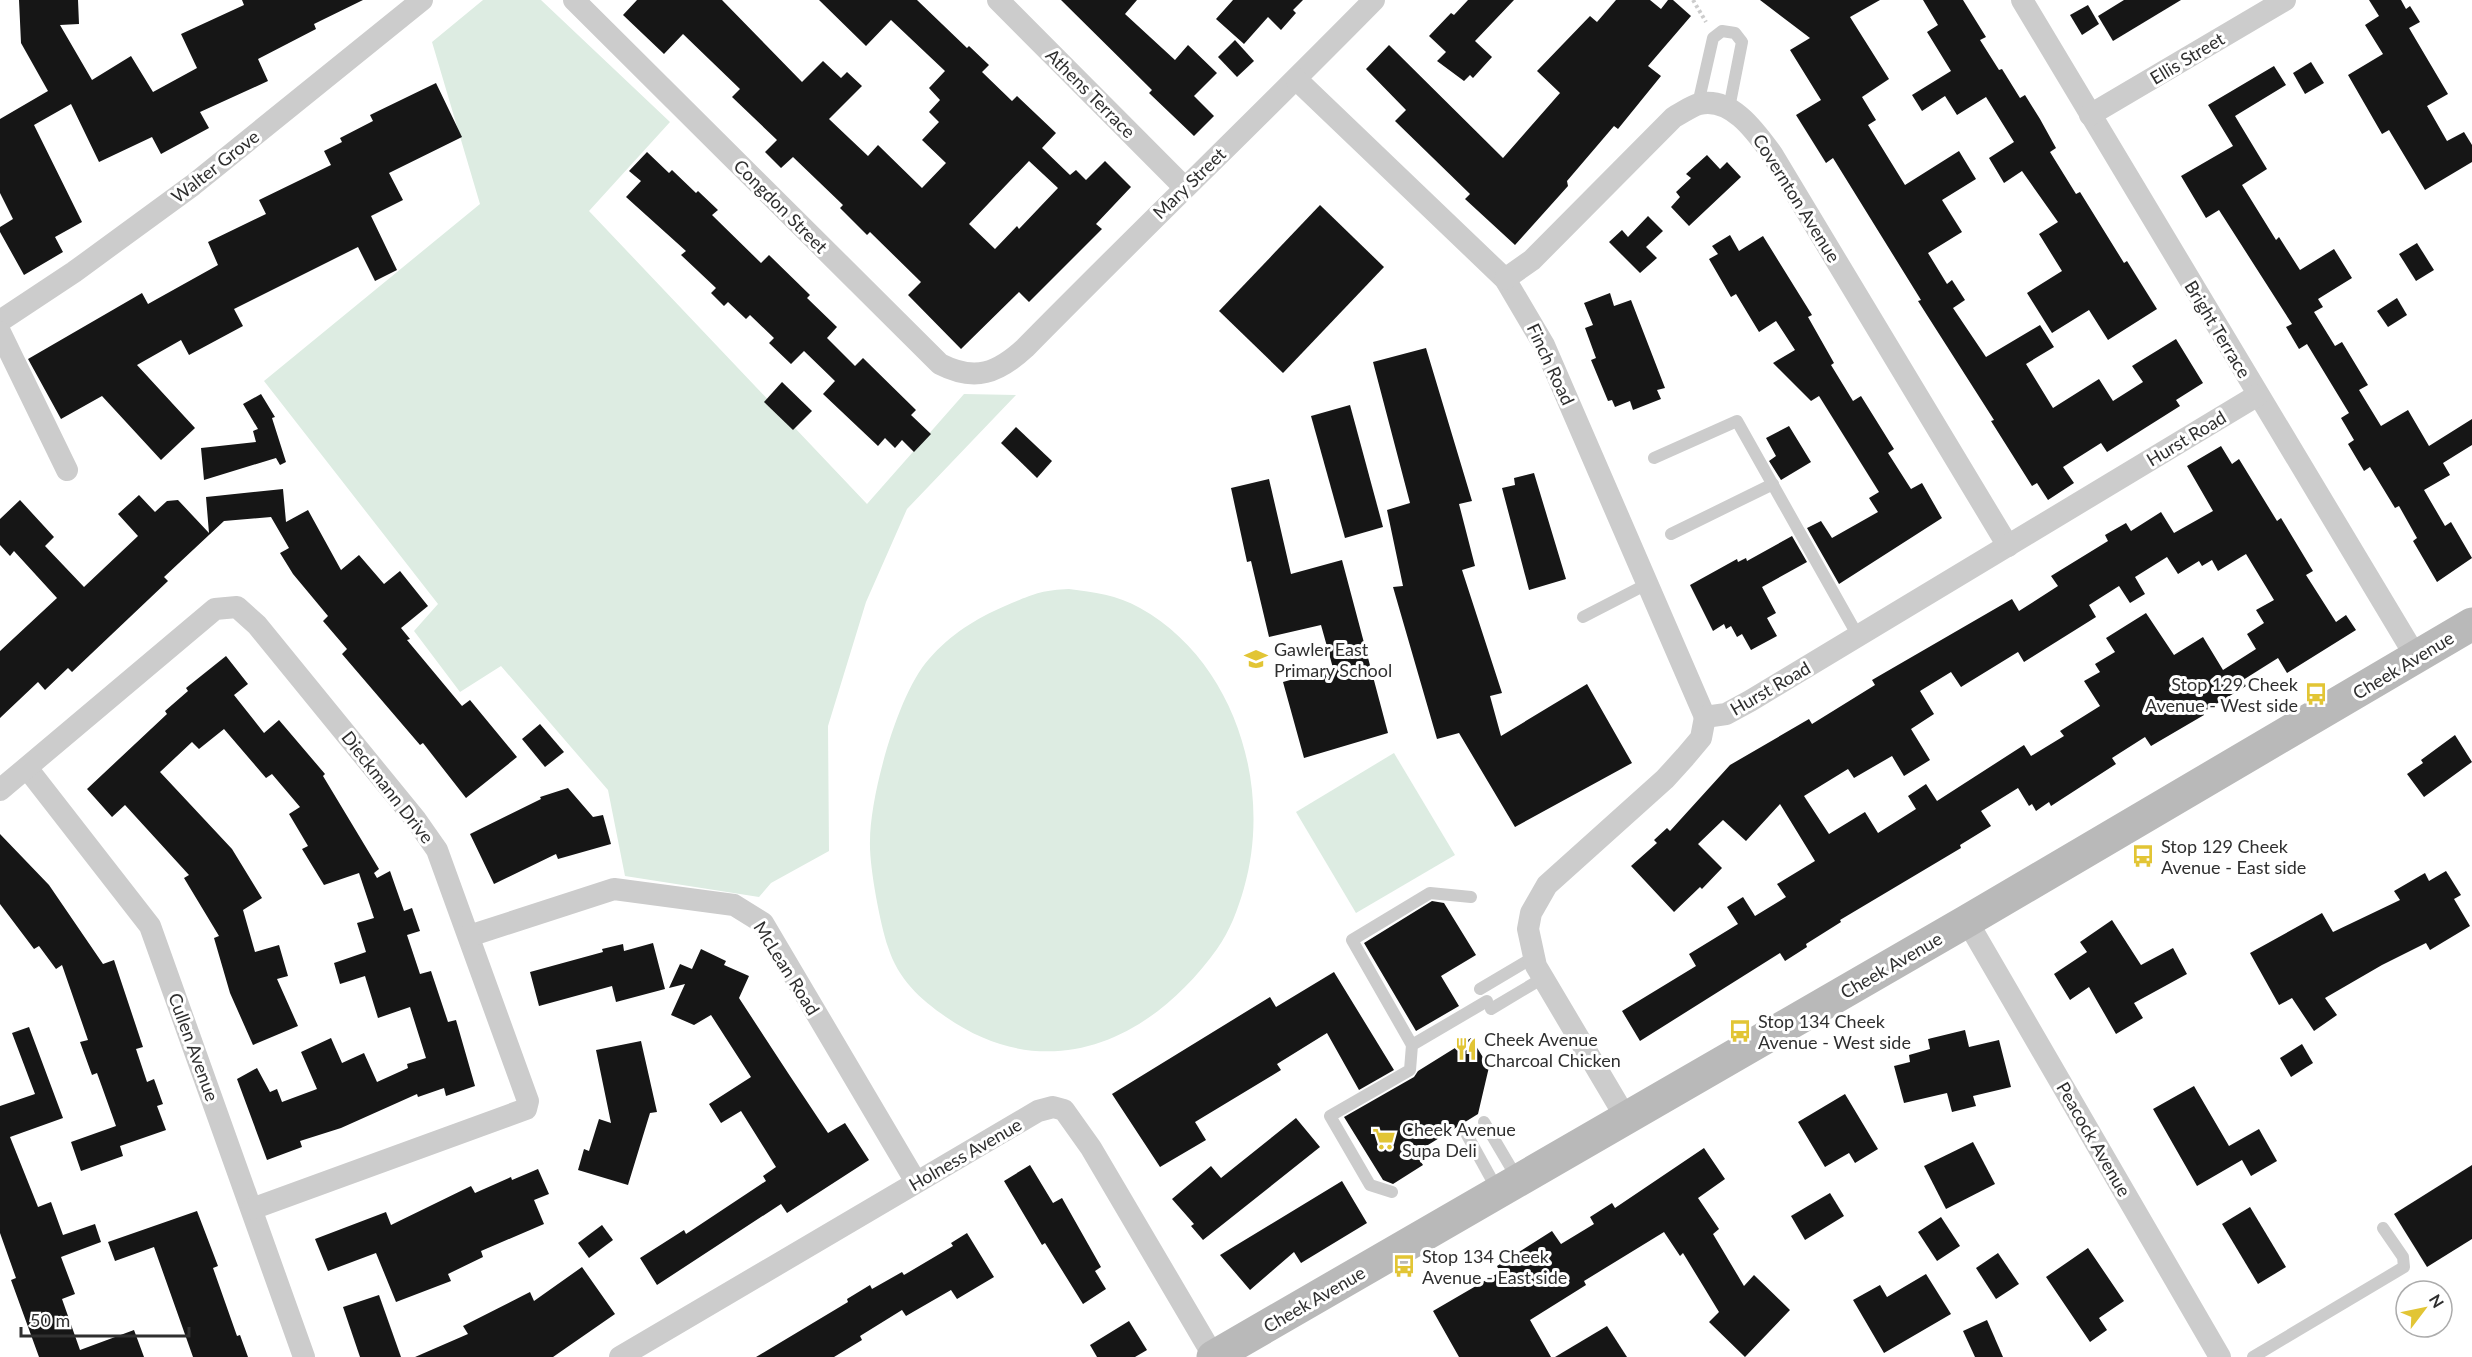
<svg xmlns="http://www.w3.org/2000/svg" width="2472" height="1357" font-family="Lato,sans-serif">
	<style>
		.green { fill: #ddece2 }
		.building { fill: #161616; fill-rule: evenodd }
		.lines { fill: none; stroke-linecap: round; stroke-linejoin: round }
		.path { stroke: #ccc; stroke-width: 4; stroke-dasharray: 3 3; stroke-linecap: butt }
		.lane { stroke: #ccc; stroke-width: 12 }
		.street { stroke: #ccc; stroke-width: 22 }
		.secondary { stroke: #b9b9b9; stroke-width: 33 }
		.labels { text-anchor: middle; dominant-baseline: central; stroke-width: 6; stroke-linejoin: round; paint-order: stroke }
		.street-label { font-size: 18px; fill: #2f2f2f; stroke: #fff }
		.poi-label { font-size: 18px; fill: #2f2f2f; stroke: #fff; text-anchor: start }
	</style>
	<rect width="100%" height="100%" fill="#fff"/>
	<g class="green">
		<path d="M483,0H541L670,122L589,211L867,504L964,394L1016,395L907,509L866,602L828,726L829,851L771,883L759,897L625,876L608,790L501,666L460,692L414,631L438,604L264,381L480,204L432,42Z"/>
		<path d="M1069,589C1094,592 1117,595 1140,608C1235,661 1273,787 1244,888C1238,909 1230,931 1217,949C1151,1041 1048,1088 946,1017C920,999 898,979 888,947C880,924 869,865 870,841C870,795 898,693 929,659C951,634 975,619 1005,606C1031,595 1041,590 1069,589Z"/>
		<path d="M1394,753L1455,855L1356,913L1296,812Z"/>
	</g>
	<g class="building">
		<path d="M19,0H78L79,24L60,25L92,80L131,56L153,92L197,68L181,34L244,5L242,0H363L314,24L316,29L258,59L268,81L200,112L209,128L161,154L152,137L99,162L71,104L34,125L82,222L55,237L63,252L24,275L0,232V227L13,219L0,193V119L48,91L21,43Z"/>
		<path d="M637,0H722L802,82L823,61L841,78L847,72L862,86L829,119L868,156L878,145L922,188L946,163L922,140L939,122L929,112L940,100L929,88L945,71L891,20L866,46L819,0H917L967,48L969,46L989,65L982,72L1012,101L1017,96L1056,133L1042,148L1070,175L1076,170L1086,180L1105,161L1131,187L1096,224L1102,229L1029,302L1019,292L961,349L908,295L921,282L870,232L867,235L840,208L843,205L793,157L781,168L765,152L777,140L732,97L740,89L683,34L664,54L623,15ZM1029,161L1058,188L1019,229L1017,226L995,249L969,224Z"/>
		<path d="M1061,0H1137L1125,14L1175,60L1188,45L1217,73L1194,96L1214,116L1194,136L1149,93L1152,90Z"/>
		<path d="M1233,0H1303L1293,10L1296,13L1281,30L1268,17L1244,44L1216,19Z"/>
		<path d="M1468,0H1514L1475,41L1492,57L1473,78L1470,75L1464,81L1437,61L1446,52L1429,36L1451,13L1454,15Z"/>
		<path d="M1616,0H1650L1661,9L1668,0H1673L1691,16L1648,66L1661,76L1618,129L1614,126L1567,181L1568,186L1515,245L1465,199L1470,194L1395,121L1406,110L1366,69L1389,45L1503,158L1560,93L1537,71L1590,16L1597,22Z"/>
		<path d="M1760,0H1880L1850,17L1889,79L1862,97L1876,120L1868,125L1905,185L1959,151L1976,179L1942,200L1962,232L1928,253L1947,284L1952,280L1965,300L1953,308L1986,357L2040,325L2054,347L2026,364L2053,408L2099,379L2113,401L2143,382L2132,366L2176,339L2203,383L2176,400L2180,406L2107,452L2101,443L2063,467L2074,483L2048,500L2037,483L2032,486L1991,421L1994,420L1918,301L1921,300L1833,158L1826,163L1796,115L1821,100L1790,50L1810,38Z"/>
		<path d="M1923,0H1963L1986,37L1980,40L1999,70L2002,69L2020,98L2025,95L2040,119L2056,148L2050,152L2076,194L2080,192L2124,263L2127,261L2157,309L2108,340L2089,310L2052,333L2027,293L2062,271L2039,234L2058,222L2022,171L2004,183L1989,158L2014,142L1986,97L1957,115L1945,96L1922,111L1912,95L1951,71L1927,32L1938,25Z"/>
		<path d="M2124,0H2181L2113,41L2098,16Z"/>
		<path d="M2369,0H2401L2406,9L2410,6L2420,22L2409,28L2448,94L2427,106L2447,141L2464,132L2472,145V162L2425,190L2389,130L2382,134L2348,75L2383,54L2365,25L2379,16Z"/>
		<path d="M2088,5L2099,24L2082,35L2070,15Z"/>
		<path d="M1235,40L1254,61L1237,77L1218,57Z"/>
		<path d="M2311,62L2324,83L2305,94L2293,73Z"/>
		<path d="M2274,66L2286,85L2235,116L2267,169L2242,185L2276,240L2279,237L2300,270L2334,249L2352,278L2318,299L2323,307L2314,312L2335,346L2342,342L2368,385L2359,390L2381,426L2408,410L2429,446L2472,419V445L2443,463L2450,475L2424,490L2445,526L2451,522L2472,558L2437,582L2413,541L2417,538L2399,506L2395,508L2370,467L2364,471L2348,444L2354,440L2341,418L2349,413L2307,344L2299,349L2286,327L2292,324L2219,210L2206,218L2181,176L2233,146L2208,105Z"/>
		<path d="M436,83L462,137L389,173L403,200L371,216L397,270L375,281L358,247L234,309L243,326L189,355L181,340L137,365L195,428L161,460L102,396L61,419L28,359L142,293L148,304L218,265L208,242L266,214L259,200L331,165L324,151L342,142L340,138L373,121L370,115Z"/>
		<path d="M647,152L669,173L672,170L696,193L698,191L718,210L712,215L761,263L769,255L810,295L807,298L837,327L827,338L855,366L863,358L916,410L911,415L931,434L914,452L902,440L895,448L885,438L878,446L823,394L835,381L804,351L791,364L769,343L774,338L750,315L746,319L728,302L724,306L711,293L716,288L681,255L686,251L626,197L641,181L629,171Z"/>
		<path d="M1707,155L1720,169L1727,162L1741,177L1689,226L1671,207L1680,197L1676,192L1691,178L1686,174Z"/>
		<path d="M1320,205L1384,267L1283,373L1219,311Z"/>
		<path d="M1648,216L1663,231L1646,247L1657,258L1640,273L1609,242L1622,230L1628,237Z"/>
		<path d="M1730,235L1739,251L1763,236L1812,315L1808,317L1834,363L1831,365L1853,401L1861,396L1894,449L1888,453L1911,489L1922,483L1942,518L1839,584L1807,528L1821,521L1832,538L1878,512L1869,498L1879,492L1819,396L1811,401L1773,363L1795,350L1776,321L1759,332L1736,294L1731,297L1709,259L1718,254L1712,246Z"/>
		<path d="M2417,243L2434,270L2416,281L2399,254Z"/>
		<path d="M1610,293L1614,306L1631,300L1665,388L1657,390L1661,399L1633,410L1630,401L1615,407L1612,400L1608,401L1591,360L1596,358L1585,328L1593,325L1584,303Z"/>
		<path d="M2397,298L2407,315L2388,327L2377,311Z"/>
		<path d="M1426,348L1472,501L1459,504L1475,566L1462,570L1502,693L1490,696L1501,736L1587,684L1632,763L1515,827L1459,733L1437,739L1393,587L1403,586L1387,510L1410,503L1373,362Z"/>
		<path d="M782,382L812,411L793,430L764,402Z"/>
		<path d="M261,394L275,417L272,418L286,462L280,465L276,458L204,480L201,448L256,442L253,431L258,429L243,404Z"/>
		<path d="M1350,405L1383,527L1345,538L1311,416Z"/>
		<path d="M1789,426L1811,462L1781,480L1769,461L1776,456L1766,438Z"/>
		<path d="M1016,427L1052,461L1037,478L1001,443Z"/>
		<path d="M2221,446L2232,464L2239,459L2277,521L2281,518L2313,571L2306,575L2336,622L2346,615L2356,630L2287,673L2278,658L2243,680L2246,686L2203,712L2204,715L2151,746L2145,737L2112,758L2116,764L2051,806L2049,802L2036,811L2032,804L2029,806L2018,788L1981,811L1991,826L1960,845L1961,848L1840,920L1841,922L1806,944L1807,947L1785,961L1780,953L1640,1041L1622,1011L1696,966L1689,954L1738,924L1727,907L1743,897L1755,916L1786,897L1777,884L1815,861L1780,804L1746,841L1723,820L1698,844L1722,868L1702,889L1700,887L1674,912L1631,866L1657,843L1654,840L1667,828L1670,831L1730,765L1809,719L1812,724L1875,685L1872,680L2012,599L2019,611L2058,586L2051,576L2108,541L2105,535L2126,523L2131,531L2161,512L2174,533L2213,511L2187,466ZM2246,554L2274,600L2256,610L2264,623L2247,634L2256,649L2223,670L2203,637L2174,655L2146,613L2106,638L2115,652L2095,664L2100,672L2084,681L2100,706L2060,731L2064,736L2031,756L2024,745L1937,801L1926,784L1908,796L1916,809L1878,833L1865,812L1829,834L1804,796L1848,769L1854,778L1892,756L1904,776L1930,760L1911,729L1934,714L1920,691L1951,672L1961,687L2018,652L2024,662L2096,617L2089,605L2119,586L2130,603L2145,594L2135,577L2167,557L2178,574L2199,561L2202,566L2212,560L2218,571Z"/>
		<path d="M1534,473L1566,579L1529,590L1502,488L1515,485L1514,478Z"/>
		<path d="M1269,479L1291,574L1342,560L1388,733L1304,758L1283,682L1333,668L1321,625L1269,637L1251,561L1247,562L1231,488Z"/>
		<path d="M283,489L286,522L308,510L341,570L359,555L384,584L400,571L428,606L401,628L410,639L407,640L462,706L470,700L517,757L466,798L423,743L420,745L342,654L347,649L323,621L328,616L293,574L280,553L289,548L271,517L224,521L164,577L168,581L72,672L68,668L45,690L38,682L0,718V651L57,598L14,551L10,556L0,545V519L20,500L54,537L45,546L84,587L138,536L118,514L139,495L155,512L167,501L178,500L209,533L206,497Z"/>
		<path d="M1792,536L1807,562L1762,587L1776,613L1767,618L1777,636L1751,650L1742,634L1737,637L1731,626L1726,629L1724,624L1713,631L1690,585L1737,559L1738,562L1746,558L1747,561Z"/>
		<path d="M226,656L248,684L234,695L264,733L279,720L325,774L323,776L379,869L374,873L377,878L390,871L404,911L412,908L420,931L407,935L420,974L431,971L448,1022L456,1020L475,1086L446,1096L444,1088L418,1097L417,1094L341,1128L300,1141L302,1147L267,1160L237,1079L257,1068L270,1092L277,1089L282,1102L317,1089L301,1052L331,1038L342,1063L364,1053L377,1082L408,1068L407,1064L426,1058L410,1007L378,1018L365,976L340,984L334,963L366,952L357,923L374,918L359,873L324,885L302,849L308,846L289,814L300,807L272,774L266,778L224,729L199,749L192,742L160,772L232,849L262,898L243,910L255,952L279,945L288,976L277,979L298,1026L253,1045L230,993L214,938L219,936L184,878L189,875L125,805L112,817L87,789L167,714L165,711L188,691L186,688Z"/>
		<path d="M540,724L564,752L545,767L522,739Z"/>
		<path d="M2455,735L2472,762L2424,797L2407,774L2423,763L2421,760Z"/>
		<path d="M568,788L593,817L603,815L611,844L558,859L556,854L494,884L470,834L541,799L540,797Z"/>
		<path d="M0,834L49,885L103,964L114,960L143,1047L136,1049L147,1082L154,1079L163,1104L157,1106L166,1130L120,1146L123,1156L81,1171L71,1142L116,1126L97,1073L92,1075L80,1042L88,1040L62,965L56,969L39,946L34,949L0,904Z"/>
		<path d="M2446,871L2461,895L2454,899L2470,926L2430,950L2426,943L2382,965L2325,998L2337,1015L2314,1031L2292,998L2279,1005L2250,953L2322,913L2333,932L2400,900L2394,891L2425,873L2429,881Z"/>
		<path d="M1432,901L1444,903L1476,955L1441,976L1459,1006L1416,1031L1364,943Z"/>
		<path d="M2112,920L2141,965L2173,948L2187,974L2134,1003L2143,1018L2116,1034L2089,987L2070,1000L2054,974L2087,952L2080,942Z"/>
		<path d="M653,943L665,989L616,1002L612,986L539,1006L530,972L603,952L602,949L623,944L624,951Z"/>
		<path d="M701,949L726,961L724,965L749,976L739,998L788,1073L828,1133L845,1123L869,1160L787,1213L781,1204L657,1285L640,1258L684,1230L686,1234L766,1181L763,1176L776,1167L741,1111L721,1123L709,1104L751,1077L711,1015L694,1025L671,1015L685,984L669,988L680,964L692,969Z"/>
		<path d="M1334,972L1394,1070L1359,1090L1327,1033L1277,1064L1281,1070L1195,1122L1206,1140L1160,1167L1112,1094L1270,997L1276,1007Z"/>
		<path d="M29,1027L63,1118L10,1137L38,1207L51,1202L63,1235L95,1224L101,1242L61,1257L75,1294L62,1299L80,1350L134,1330L144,1357H39L11,1280L16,1278L0,1233V1106L35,1094L12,1033Z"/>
		<path d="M1965,1030L1969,1047L1999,1040L2011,1087L1973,1096L1976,1106L1952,1112L1947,1093L1904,1103L1894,1066L1910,1062L1909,1055L1930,1049L1928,1039Z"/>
		<path d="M1471,1038L1489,1067L1478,1114L1415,1153L1423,1165L1393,1184L1383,1180L1344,1117L1414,1077L1418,1071Z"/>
		<path d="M641,1041L657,1112L650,1113L628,1185L578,1170L584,1149L589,1151L599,1119L611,1123L596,1050Z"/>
		<path d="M2302,1044L2313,1063L2291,1077L2280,1058Z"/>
		<path d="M2194,1086L2229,1146L2259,1129L2277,1161L2251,1176L2242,1160L2197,1186L2153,1109Z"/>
		<path d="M1845,1094L1878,1149L1855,1163L1849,1153L1825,1167L1798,1122Z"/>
		<path d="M1296,1118L1320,1147L1203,1240L1191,1226L1194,1224L1172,1199L1211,1166L1221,1178Z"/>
		<path d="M1973,1142L1995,1184L1946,1209L1924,1166Z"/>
		<path d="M1704,1148L1725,1179L1698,1198L1719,1229L1713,1234L1744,1286L1754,1275L1790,1310L1745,1357L1709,1322L1719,1312L1683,1253L1680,1256L1664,1232L1584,1281L1586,1285L1530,1320L1551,1357H1459L1433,1311L1500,1272L1497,1266L1552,1231L1561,1244L1594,1224L1590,1217L1612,1203L1615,1208Z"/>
		<path d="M1030,1165L1053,1203L1062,1198L1101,1267L1095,1271L1106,1289L1083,1304L1045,1243L1042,1245L1004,1181Z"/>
		<path d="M2472,1165V1239L2427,1267L2394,1214Z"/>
		<path d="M538,1169L549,1194L534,1200L544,1224L481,1251L483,1257L448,1274L451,1281L396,1302L376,1253L328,1271L315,1239L386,1212L391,1225L471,1186L475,1193L511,1177L512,1180Z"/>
		<path d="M1342,1181L1367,1223L1301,1263L1294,1252L1250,1290L1220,1255Z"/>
		<path d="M1830,1193L1844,1216L1805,1240L1791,1216Z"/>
		<path d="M2250,1207L2286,1267L2258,1284L2222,1224Z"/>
		<path d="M197,1211L218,1266L213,1268L237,1336L240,1335L248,1357H193L154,1247L115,1261L108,1242Z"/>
		<path d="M1941,1217L1960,1246L1937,1261L1918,1232Z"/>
		<path d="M602,1225L613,1240L589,1258L578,1243Z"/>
		<path d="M967,1233L994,1277L957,1299L951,1290L906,1316L902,1310L860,1336L862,1340L834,1357H756L848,1302L847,1299L870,1285L872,1289L902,1272L904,1275L953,1246L951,1243Z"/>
		<path d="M2088,1248L2124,1301L2099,1318L2107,1330L2090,1342L2046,1277Z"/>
		<path d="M1998,1253L2019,1284L1996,1299L1976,1268Z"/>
		<path d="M582,1267L615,1314L553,1357H415L468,1334L463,1326L530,1292L534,1301Z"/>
		<path d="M1926,1274L1951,1314L1884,1353L1853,1300L1880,1285L1887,1297Z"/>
		<path d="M379,1295L401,1357H360L343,1307Z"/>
		<path d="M1987,1320L2003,1357H1975L1963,1331Z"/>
		<path d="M1129,1321L1147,1350L1135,1357H1097L1090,1345Z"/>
		<path d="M1607,1326L1627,1357H1555Z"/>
	</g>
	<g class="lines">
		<path class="path" d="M1693,0L1706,22"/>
		<g class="lane">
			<path d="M1698,104L1713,38L1722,31L1735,33L1742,42L1729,108"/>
			<path d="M1654,458L1737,421L1858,636"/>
			<path d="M1671,534L1773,484"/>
			<path d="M1583,617L1647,584"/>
			<path d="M1480,989L1534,957"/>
			<path d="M1491,1009L1543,978"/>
			<path d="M1412,1045L1352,940L1430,893L1471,897"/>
			<path d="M1484,1122L1517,1178"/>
			<path d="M1466,1133L1498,1191"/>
			<path d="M1392,1192L1370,1185L1330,1116L1410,1070L1412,1045L1487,1001"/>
			<path d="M2253,1357L2404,1267L2403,1257L2383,1228"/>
		</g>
		<g class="street">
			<path d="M574,0L940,364C975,382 998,373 1025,348C1140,231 1259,117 1374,0"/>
			<path d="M998,0L1184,187"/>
			<path d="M2022,0L2416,657"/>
			<path d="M1296,79L1505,279L1544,345L1705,717"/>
			<path d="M2090,115L2285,0"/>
			<path d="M1505,279L1532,260L1674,117C1682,113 1691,106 1699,104C1731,96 1756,132 1772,154L2008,546"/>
			<path d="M0,321L74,272L193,185L422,0"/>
			<path d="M0,332L67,470"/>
			<path d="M27,768L150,926L304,1357"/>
			<path d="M0,790L215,609L237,607L257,625L416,820L437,850L528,1101L526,1109L252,1209"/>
			<path d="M1967,921L2220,1357"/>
			<path d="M469,936L614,889L734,905L763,923L916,1182"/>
			<path d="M1626,1118L1536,966L1528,929L1531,913L1547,885L1665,779L1685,757L1701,738L1705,717L1726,714L1750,701L2258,395"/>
			<path d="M620,1357L1038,1111L1053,1107L1064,1110L1091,1148L1214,1357"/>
		</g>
		<path class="secondary" d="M1213,1357L1967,921L2472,624"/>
	</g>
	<defs>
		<g id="school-bare" transform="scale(1.8)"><path d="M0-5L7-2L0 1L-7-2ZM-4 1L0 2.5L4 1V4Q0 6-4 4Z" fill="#e2c535" stroke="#fff" stroke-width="2.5" paint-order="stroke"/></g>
		<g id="bus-bare" transform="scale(1.8)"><path d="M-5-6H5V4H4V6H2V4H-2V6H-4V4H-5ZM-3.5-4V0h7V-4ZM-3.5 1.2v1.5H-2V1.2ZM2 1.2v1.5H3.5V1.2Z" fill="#e2c535" stroke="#fff" stroke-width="2.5" paint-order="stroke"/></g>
		<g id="restaurant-bare" transform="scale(1.8)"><path d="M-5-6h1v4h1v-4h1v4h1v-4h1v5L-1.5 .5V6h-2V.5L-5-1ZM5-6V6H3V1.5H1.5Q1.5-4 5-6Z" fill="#e2c535" stroke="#fff" stroke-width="2.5" paint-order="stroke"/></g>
		<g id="supermarket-bare" transform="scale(1.8)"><path d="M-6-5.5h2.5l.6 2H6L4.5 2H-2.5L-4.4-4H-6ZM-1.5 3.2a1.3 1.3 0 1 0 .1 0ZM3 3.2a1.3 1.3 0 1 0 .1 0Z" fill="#e2c535" stroke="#fff" stroke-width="2.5" paint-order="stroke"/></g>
	</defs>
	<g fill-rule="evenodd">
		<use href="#school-bare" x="1256" y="659"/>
		<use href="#bus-bare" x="2316" y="694"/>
		<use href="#bus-bare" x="2143" y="856"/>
		<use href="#bus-bare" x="1740" y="1031"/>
		<use href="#restaurant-bare" x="1466" y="1049"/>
		<use href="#supermarket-bare" x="1384" y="1139"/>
		<use href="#bus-bare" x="1404" y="1266"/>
	</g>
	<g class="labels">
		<g class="street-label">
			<text transform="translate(2187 58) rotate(-31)">Ellis Street</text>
			<text transform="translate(1091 93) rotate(45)">Athens Terrace</text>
			<text transform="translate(215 166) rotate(-38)">Walter Grove</text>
			<text transform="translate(1189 183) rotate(-44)">Mary Street</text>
			<text transform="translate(1797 198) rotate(58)">Covernton Avenue</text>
			<text transform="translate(781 206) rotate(45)">Congdon Street</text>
			<text transform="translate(2218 329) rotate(59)">Bright Terrace</text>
			<text transform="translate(1551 364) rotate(65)">Finch Road</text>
			<text transform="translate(2186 438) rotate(-31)">Hurst Road</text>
			<text transform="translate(2403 665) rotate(-31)">Cheek Avenue</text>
			<text transform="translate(1770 688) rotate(-30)">Hurst Road</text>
			<text transform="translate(388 787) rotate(52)">Dieckmann Drive</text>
			<text transform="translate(1891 965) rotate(-30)">Cheek Avenue</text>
			<text transform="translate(787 968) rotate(58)">McLean Road</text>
			<text transform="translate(194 1047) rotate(70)">Cullen Avenue</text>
			<text transform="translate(2094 1139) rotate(60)">Peacock Avenue</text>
			<text transform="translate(965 1154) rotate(-30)">Holness Avenue</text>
			<text transform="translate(1314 1299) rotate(-30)">Cheek Avenue</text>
		</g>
		<g class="poi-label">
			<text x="1274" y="649">Gawler East<tspan x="1274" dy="21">Primary School</tspan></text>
			<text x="2298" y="684" text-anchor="end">Stop 129 Cheek<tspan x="2298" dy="21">Avenue - West side</tspan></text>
			<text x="2161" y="846">Stop 129 Cheek<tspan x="2161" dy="21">Avenue - East side</tspan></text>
			<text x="1758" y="1021">Stop 134 Cheek<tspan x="1758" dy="21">Avenue - West side</tspan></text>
			<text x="1484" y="1039">Cheek Avenue<tspan x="1484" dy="21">Charcoal Chicken</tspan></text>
			<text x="1402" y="1129">Cheek Avenue<tspan x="1402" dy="21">Supa Deli</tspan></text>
			<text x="1422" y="1256">Stop 134 Cheek<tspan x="1422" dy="21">Avenue - East side</tspan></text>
		</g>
	</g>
	<g transform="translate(2424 1309) rotate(58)"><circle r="28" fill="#ffffff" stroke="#acacac" stroke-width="1.5"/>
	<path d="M0-4.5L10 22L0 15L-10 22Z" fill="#e2c535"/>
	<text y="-9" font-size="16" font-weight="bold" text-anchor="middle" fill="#2f2f2f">N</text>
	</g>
	<path d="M21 1327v9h168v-9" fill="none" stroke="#2f2f2f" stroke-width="3"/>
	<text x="30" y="1327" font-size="18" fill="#2f2f2f" stroke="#ffffff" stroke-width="4.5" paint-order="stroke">50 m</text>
</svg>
